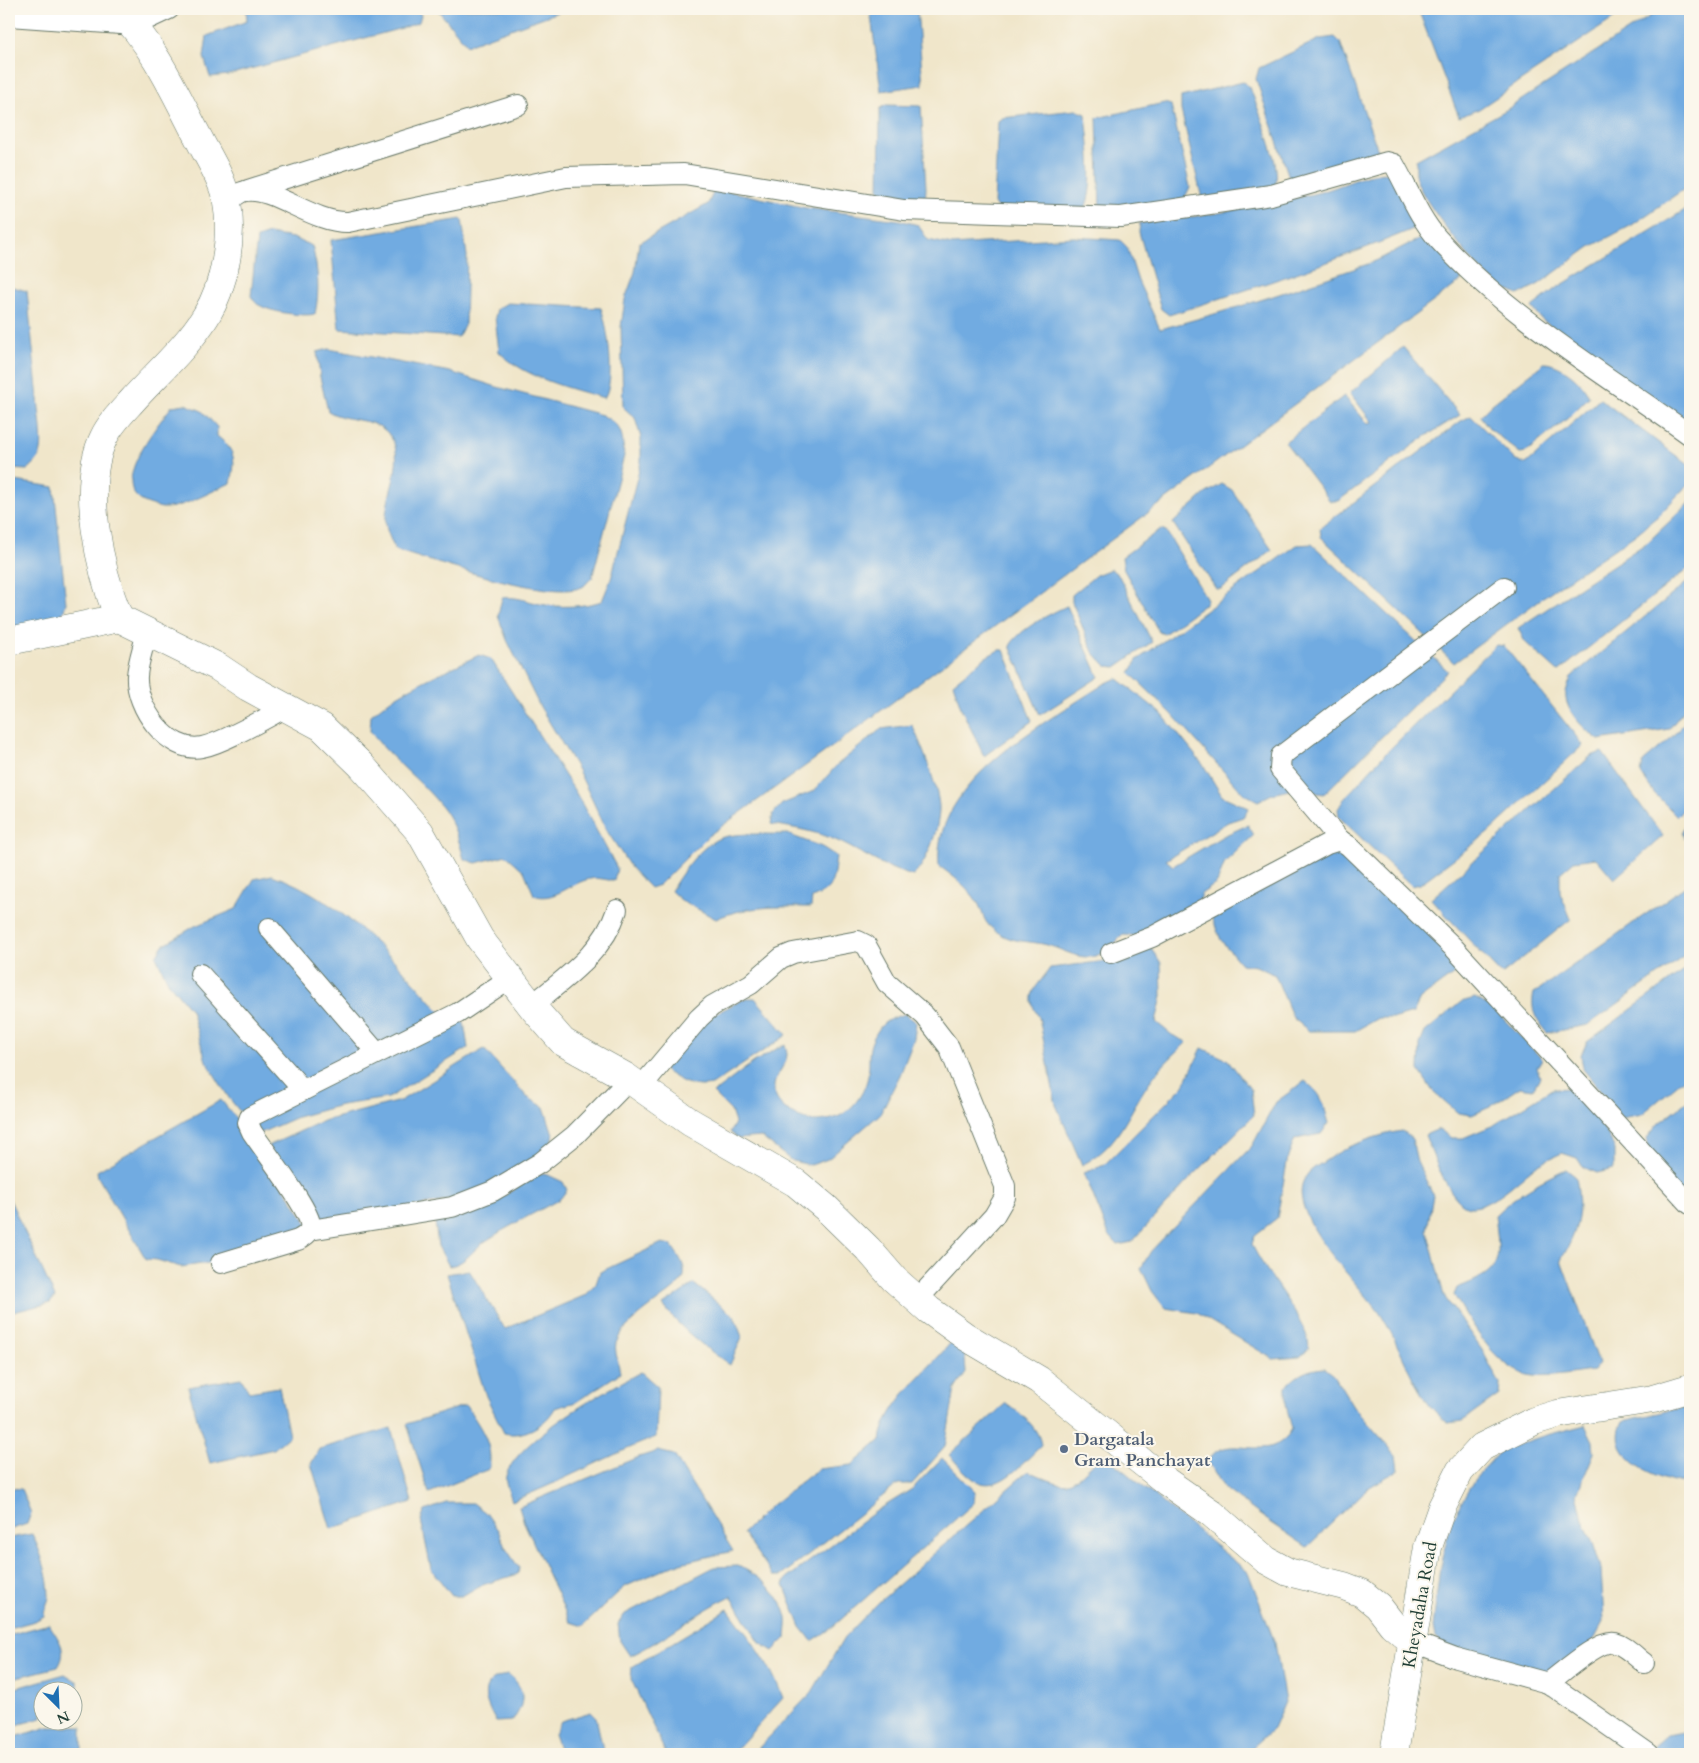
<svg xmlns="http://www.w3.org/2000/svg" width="1699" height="1763" font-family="Cardo,serif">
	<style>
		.water { fill: #71abe1; stroke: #48748a }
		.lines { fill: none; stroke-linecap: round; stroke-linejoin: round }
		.street-casing { stroke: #687868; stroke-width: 22 }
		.secondary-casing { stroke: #687868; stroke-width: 29 }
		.street { stroke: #fff; stroke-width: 20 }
		.secondary { stroke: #fff; stroke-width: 28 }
		.service-dot { fill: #5c6f8a; stroke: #fbf7ec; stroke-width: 2 }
		.labels { text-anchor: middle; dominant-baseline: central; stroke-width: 4; stroke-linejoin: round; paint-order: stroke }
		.service-label { font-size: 18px; font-weight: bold; fill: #4e5e75; stroke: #fbf7ec; text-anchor: start }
		.street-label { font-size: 18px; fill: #1f3d34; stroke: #fbf7ec }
	</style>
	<rect width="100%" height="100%" fill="#fbf7ec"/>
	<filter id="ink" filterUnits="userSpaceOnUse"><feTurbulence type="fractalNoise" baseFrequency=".02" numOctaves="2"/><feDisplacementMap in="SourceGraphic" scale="10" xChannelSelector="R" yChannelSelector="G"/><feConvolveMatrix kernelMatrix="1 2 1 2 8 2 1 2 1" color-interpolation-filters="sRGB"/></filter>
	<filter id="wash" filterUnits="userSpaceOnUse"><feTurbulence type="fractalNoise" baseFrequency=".0096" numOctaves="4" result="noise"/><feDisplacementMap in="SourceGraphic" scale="20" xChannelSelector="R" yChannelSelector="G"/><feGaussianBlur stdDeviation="1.12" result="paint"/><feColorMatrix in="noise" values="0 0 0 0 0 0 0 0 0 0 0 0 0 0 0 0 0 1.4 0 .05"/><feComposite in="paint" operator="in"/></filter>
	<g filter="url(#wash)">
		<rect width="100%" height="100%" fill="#f0e6ca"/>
		<g class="water">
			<path d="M246,9H417L421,15L419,22L406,27L228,75L210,77L204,57L207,36L247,21Z"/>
			<path d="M437,9H566L467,45Z"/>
			<path d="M870,9H917L923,85L881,91Z"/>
			<path d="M1418,9H1628L1479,109L1459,117Z"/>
			<path d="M1661,9H1690V185L1632,225L1590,247L1539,284L1518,295C1505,289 1493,282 1483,272C1467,255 1428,207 1419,186C1415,178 1416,169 1416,160L1506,110Z"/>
			<path d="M1335,37L1340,42L1378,151L1373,162L1290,180L1256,79L1259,68L1320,39Z"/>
			<path d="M1243,82L1250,87C1257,109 1283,166 1275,186L1202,199L1181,110V97Z"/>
			<path d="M1164,103L1171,105L1190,187L1185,197L1173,205L1100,212L1097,118Z"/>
			<path d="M886,105L921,106L926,188L925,203L879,200L880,109Z"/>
			<path d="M1076,110L1086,114C1088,139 1097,191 1083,211L998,209L994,203L998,121L1002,118Z"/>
			<path d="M1383,172L1393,175L1418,227C1337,261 1253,288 1169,315L1161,309L1139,232L1140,223C1201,217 1262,207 1321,192C1342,186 1361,176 1383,172Z"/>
			<path d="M724,190L806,208L899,220L918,225L928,240L952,245L1074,237L1120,240L1127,247L1138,281L1160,329C1230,311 1299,288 1368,264C1390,256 1408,241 1431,236L1461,271V281L836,744L708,836L659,885L650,888L631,868L607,831L578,770L539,705L507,640L498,616L502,598C516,596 527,601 540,604C560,608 583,607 602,601L611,579L641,462V438L635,418L623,407L621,327L625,299L635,272L639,243L708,204L714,191Z"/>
			<path d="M1690,207V428L1541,319L1532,307L1555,289Z"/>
			<path d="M462,219L467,256L465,324L458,337L339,329L331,240Z"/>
			<path d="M269,234L293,238L312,246C318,269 320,290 315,314C303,317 270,312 259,305C256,304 253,299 251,296L257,238Z"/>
			<path d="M9,286L27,291L41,428C42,448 44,457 27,470L9,469Z"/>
			<path d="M507,303L601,308C608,327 616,382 604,398C568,388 526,378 499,352L495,317L497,309Z"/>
			<path d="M1403,347L1460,415L1426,436L1338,501H1330L1285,442L1344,396L1368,424L1372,422L1350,393Z"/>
			<path d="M329,349L450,372L497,387L602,415C623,427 622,432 624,456L592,578C589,580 586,584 584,586C556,603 429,560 395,550C392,542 387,533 386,525C383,496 411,455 386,431C371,417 345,422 328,411L320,377L317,352Z"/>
			<path d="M1544,363C1560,363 1584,382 1589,397L1568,418L1526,452L1520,453L1490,429L1480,416L1491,405Z"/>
			<path d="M1600,399L1690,466V482L1659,515L1635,535L1553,590L1454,663L1321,537L1320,528L1461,421L1471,416L1514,459L1526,464Z"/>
			<path d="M185,404L202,411L217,427V436C236,451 236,460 231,483C213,490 182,509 163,508C159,508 153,505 149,504C104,490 156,427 172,406Z"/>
			<path d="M9,480L54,487L66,603L61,620L9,632Z"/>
			<path d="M1222,484L1232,490L1272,550L1221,589H1216L1173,523L1205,494Z"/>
			<path d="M1690,502V567L1558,672L1525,642L1518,628L1648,542Z"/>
			<path d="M1161,529L1166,531L1207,599L1204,605L1164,634L1159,632L1124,570L1122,557Z"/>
			<path d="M1312,544L1448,671L1324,794L1293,789L1272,794L1258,801L1243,793L1172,714L1130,673L1137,660L1297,545Z"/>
			<path d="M1111,569L1119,576L1152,642L1116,667L1106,666L1093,652L1072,602V595L1096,575Z"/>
			<path d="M1690,580V703L1669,729L1599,740C1586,731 1563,710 1566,692C1567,687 1570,682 1571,677Z"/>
			<path d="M1067,606L1099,677L1040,715L1010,646C1018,630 1051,613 1067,606Z"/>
			<path d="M1496,645L1504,646L1583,745L1488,833L1420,884L1412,886L1339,817L1338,809L1344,799L1384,755Z"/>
			<path d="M999,650H1004L1032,721L984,756L961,708L953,683L986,657Z"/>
			<path d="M479,655L491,659L576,793L617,868L614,881C607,880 597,877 590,879C572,882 553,903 534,895L524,871L506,855L476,863L464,859C459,840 453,821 441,806C420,779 390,759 370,731L371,715C402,688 442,673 479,655Z"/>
			<path d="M1117,678L1161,713L1204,766L1222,796L1249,808L1243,817L1228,822L1166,860L1173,866L1223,836L1248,825L1254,835L1225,862L1217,883L1201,894L1195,910L1145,936L1122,935C1115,944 1106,953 1095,956C1079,961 1059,947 1043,944C1023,940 1011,943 993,929C983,922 983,912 978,903C968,887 953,876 939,866C931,782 1044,724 1104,684Z"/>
			<path d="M1690,717V803L1677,816L1654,793L1641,774L1643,762L1669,740Z"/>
			<path d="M912,725C920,741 940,792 939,809C939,829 927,863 913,876C887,869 866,855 842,843C820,832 795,828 771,824L773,814L782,804L814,791L837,765L881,729Z"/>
			<path d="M1602,752L1663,836L1614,879L1596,858L1574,861L1560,873V893L1571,919L1503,974L1497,970L1431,899L1591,756Z"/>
			<path d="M1690,817V845L1685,840L1682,831Z"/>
			<path d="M787,834L822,847L836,856C833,879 835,889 812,898L811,907C779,907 746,905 716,919L681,900L671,891C680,875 697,851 714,841C729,831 769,835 787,834Z"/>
			<path d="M1337,848L1431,936L1456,967L1454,974L1420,999L1413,1013L1396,1018H1378L1355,1031H1309L1293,1018L1275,975L1256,966L1241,964L1221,940L1209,911L1216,904L1242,902L1264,885Z"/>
			<path d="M272,875C343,899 401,966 448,1021L464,1022L468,1048L388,1098L341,1105L297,1117L258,1134L229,1098L206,1061L191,1010L168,982L156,956L163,945L195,926L236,909L254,879Z"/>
			<path d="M1690,883V952L1588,1025L1547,1033C1536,1020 1530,1010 1534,993Z"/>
			<path d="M1150,946L1161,963L1162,996L1156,1022L1172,1035L1187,1042C1176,1053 1164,1063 1154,1076C1128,1109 1123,1144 1082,1165L1056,1105L1039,1017C1023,994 1037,988 1050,968L1106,961Z"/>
			<path d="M1690,966V1074L1642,1114L1622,1118L1583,1069L1581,1055L1587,1042Z"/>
			<path d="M746,998H755L787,1035L712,1085C691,1089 678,1080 661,1068L709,1017Z"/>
			<path d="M1475,998L1494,1009L1542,1059L1537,1067L1540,1077L1533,1089L1520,1087L1490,1107L1472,1115L1458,1113L1432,1090L1419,1070L1420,1044L1425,1032L1461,1002Z"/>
			<path d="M905,1014L916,1022L914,1039L900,1075L880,1114L828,1159L811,1165L792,1161L761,1137L738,1139L730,1132L735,1123L731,1111L713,1093L754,1062L785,1044C785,1047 787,1052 787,1055C786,1067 772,1077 774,1091C776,1103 786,1110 796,1116C805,1121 816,1122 826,1120C847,1118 864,1097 868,1076C871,1056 865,1049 879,1029C884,1020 896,1017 905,1014Z"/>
			<path d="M1202,1048L1228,1060L1251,1090L1254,1115L1185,1184L1132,1242L1118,1245L1109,1235L1084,1173L1104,1165L1184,1085Z"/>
			<path d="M484,1049L527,1097L544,1107L553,1134L549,1152L488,1193L316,1225L268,1146L323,1121L400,1101Z"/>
			<path d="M1305,1081C1325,1097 1322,1102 1329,1123L1321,1134L1295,1139L1288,1157L1277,1218L1255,1235L1252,1244C1260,1267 1315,1330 1308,1349C1306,1352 1302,1355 1300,1357L1273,1359L1197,1313L1165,1308L1152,1291L1141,1268L1151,1251L1252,1146L1276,1102Z"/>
			<path d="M1571,1088L1591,1102L1614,1147V1169L1597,1173L1583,1167L1577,1158L1562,1153C1554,1157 1545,1160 1537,1165C1521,1177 1490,1209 1470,1207C1451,1206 1431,1151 1425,1135L1439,1129L1451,1138H1463L1494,1125L1552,1089Z"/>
			<path d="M1690,1099V1206L1649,1152L1647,1138L1659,1123Z"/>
			<path d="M221,1100L249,1134L309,1226L222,1261L181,1267L157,1260L146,1259L98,1177L97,1171Z"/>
			<path d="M1402,1131L1412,1139L1417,1162L1433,1195L1427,1230L1444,1296L1482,1350L1500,1384L1499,1395L1463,1421L1448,1423C1413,1398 1403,1347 1379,1312C1360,1285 1279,1209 1307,1175C1311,1169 1319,1165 1325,1161C1346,1146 1376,1135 1402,1131Z"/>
			<path d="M1566,1169L1576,1177C1582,1214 1579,1228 1561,1260L1599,1363L1593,1371C1574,1373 1553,1378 1534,1376C1498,1373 1471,1323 1454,1295L1457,1288C1505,1270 1500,1260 1495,1215C1515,1195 1540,1181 1566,1169Z"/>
			<path d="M544,1173L563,1182L567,1190L560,1199C535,1213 508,1226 484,1242C472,1251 465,1264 449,1266L438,1246L435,1222L502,1197L536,1175Z"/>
			<path d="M9,1198L55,1297L50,1303L9,1313Z"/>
			<path d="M662,1243L671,1245C677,1254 686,1264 684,1276C681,1291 626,1316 616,1343C614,1351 619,1365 620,1373L576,1402L555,1408C546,1425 523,1438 504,1433L486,1396L447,1274L469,1270L505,1329L586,1295L596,1284L600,1272Z"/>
			<path d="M694,1284L734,1316L742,1337L730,1365C706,1348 681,1330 663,1305Z"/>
			<path d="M952,1341L964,1345L966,1372L955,1389L945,1447L912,1484H898L781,1576H773L743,1533L767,1509L818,1469L852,1465L881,1440C885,1404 930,1369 952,1341Z"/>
			<path d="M1325,1368L1334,1375L1353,1406L1396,1455L1398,1470L1368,1488L1307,1547L1260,1515L1224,1488L1208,1461C1226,1428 1270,1469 1292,1429L1286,1405V1387C1297,1374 1308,1369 1325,1368Z"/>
			<path d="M641,1372L658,1387L656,1437C607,1456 561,1482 512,1501C510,1494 504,1483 506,1476C515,1441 608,1389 641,1372Z"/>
			<path d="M241,1378L249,1392L279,1387L289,1436L274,1449L210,1463L188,1387Z"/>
			<path d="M1006,1403C1020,1413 1040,1428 1041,1446C1023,1462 996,1499 971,1477C963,1471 956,1462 949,1455Z"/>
			<path d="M466,1405C479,1426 494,1443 489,1469L429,1493L407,1424Z"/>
			<path d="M1690,1406V1484C1660,1481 1604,1459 1623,1421Z"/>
			<path d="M1585,1425L1593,1441L1594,1453L1577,1494L1583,1520L1594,1546L1601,1569L1604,1621L1595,1638L1584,1651L1540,1673L1521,1671L1441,1643L1435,1638L1433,1628L1440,1566L1452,1519L1474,1480L1500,1451L1543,1436Z"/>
			<path d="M391,1428L412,1502L331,1529L311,1464L319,1449Z"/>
			<path d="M658,1451L674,1455L733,1551L676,1564L624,1587L583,1626L570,1622L523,1520L519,1507L636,1458Z"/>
			<path d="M1103,1454L1248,1572L1275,1643L1285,1702L1273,1729L1245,1754H753L812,1692L844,1638L878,1603L1028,1471C1074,1492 1067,1487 1103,1454Z"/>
			<path d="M942,1458L975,1491L974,1503L829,1630L812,1641L801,1627L784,1585L786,1579L875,1512L912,1489Z"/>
			<path d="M9,1488L21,1489L31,1513L27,1524L9,1530Z"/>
			<path d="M446,1503H473L486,1513L498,1530L505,1547L519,1568L518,1574L479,1586L462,1596H452L431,1569L421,1520L425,1511Z"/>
			<path d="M32,1534C41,1552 49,1576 49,1597C48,1603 44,1609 44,1616L35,1621L9,1628V1538Z"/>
			<path d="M738,1566C759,1575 782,1594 787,1618C788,1624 786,1632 786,1638L773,1651L760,1643L731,1596C695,1613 666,1639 630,1656L620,1641L618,1624L625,1614L714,1567Z"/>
			<path d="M728,1609C750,1639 770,1662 783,1698L732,1754H666L631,1679L632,1667Z"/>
			<path d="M49,1624C58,1639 69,1650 58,1667L9,1679V1635Z"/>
			<path d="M65,1674L78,1682V1709L73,1710L72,1690H42V1718L9,1727V1690Z"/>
			<path d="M508,1674C526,1688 526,1704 512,1721L496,1722C483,1698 477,1682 508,1674Z"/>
			<path d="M591,1712L596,1717L604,1754H561L554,1734L561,1721Z"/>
			<path d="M48,1727H82V1753L9,1754V1739Z"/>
			<path d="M1690,1728V1754H1653V1747L1667,1735L1683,1732Z"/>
		</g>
	</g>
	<g filter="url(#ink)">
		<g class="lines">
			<g class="street-casing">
				<g id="street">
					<path d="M9,16L135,25L169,9"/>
					<path d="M248,190L518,105"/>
					<path d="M227,202C233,198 240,191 247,191C273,187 313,223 348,222L566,177L684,174L904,210L1121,217L1271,195L1387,162L1394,164C1408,189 1419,218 1438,239C1511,319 1604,373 1690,435"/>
					<path d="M147,631C144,646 138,661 137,676C135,706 168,754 202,747C223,743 264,719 285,708"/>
					<path d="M1340,840L1280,769L1281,756L1504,587"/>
					<path d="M269,928L377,1053"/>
					<path d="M1111,953L1152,937L1327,844L1340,840L1349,846L1454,948L1690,1204"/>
					<path d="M200,974L303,1090"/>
					<path d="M531,1006C565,978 603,953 617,910"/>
					<path d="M641,1087L699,1018L712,1006L751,984L781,958L793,953L858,941L866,945L887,983L925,1016L949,1047L1005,1186V1197L994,1216L917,1300"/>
					<path d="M310,1230L452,1207L493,1191L540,1163L575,1135L629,1080"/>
					<path d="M221,1263L298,1240C305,1236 312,1232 310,1223C307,1206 264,1150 252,1132L248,1123L250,1117L458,1013L510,978"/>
					<path d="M1413,1642L1456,1658L1548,1683L1649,1754"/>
					<path d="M1548,1683C1562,1673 1599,1639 1615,1643C1626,1646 1635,1656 1644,1663"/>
				</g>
			</g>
			<g class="secondary-casing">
				<g id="secondary">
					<path d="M118,9C154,45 175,93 198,137C208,157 223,179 227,202C233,238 225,285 206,316C187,347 156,374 132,401C122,412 110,424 104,437C80,485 100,571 119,618L218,667L248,687L322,727L361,765L420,832L480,939L534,1009L563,1042L626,1077L690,1122L796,1183L826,1208L868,1249L894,1279L929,1310L965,1336L1039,1380L1167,1482L1210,1512L1266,1560L1288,1572L1344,1586L1362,1593L1378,1606L1392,1624L1413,1642"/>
					<path d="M9,641L119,618"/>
					<path d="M1394,1754L1428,1547L1442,1507L1460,1471L1482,1447L1534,1421L1557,1414L1653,1399L1690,1388"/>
				</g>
			</g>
			<use href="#street" class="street"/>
			<use href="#secondary" class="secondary"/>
		</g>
	</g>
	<circle class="service-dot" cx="1064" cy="1449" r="5"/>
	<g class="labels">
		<g class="service-label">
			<text x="1074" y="1439">Dargatala<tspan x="1074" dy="21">Gram Panchayat</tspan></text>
		</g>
		<g class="street-label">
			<text transform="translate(1420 1605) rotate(-80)">Kheyadaha Road</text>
		</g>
	</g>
	<rect width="1699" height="1763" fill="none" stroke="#fbf7ec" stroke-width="30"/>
	<g transform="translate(58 1706) rotate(156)"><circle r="24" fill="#fbf7ec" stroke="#a3ada2"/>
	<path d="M0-4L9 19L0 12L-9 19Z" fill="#1f6fb2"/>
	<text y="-8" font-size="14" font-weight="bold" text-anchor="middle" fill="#1f3d34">N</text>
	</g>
</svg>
